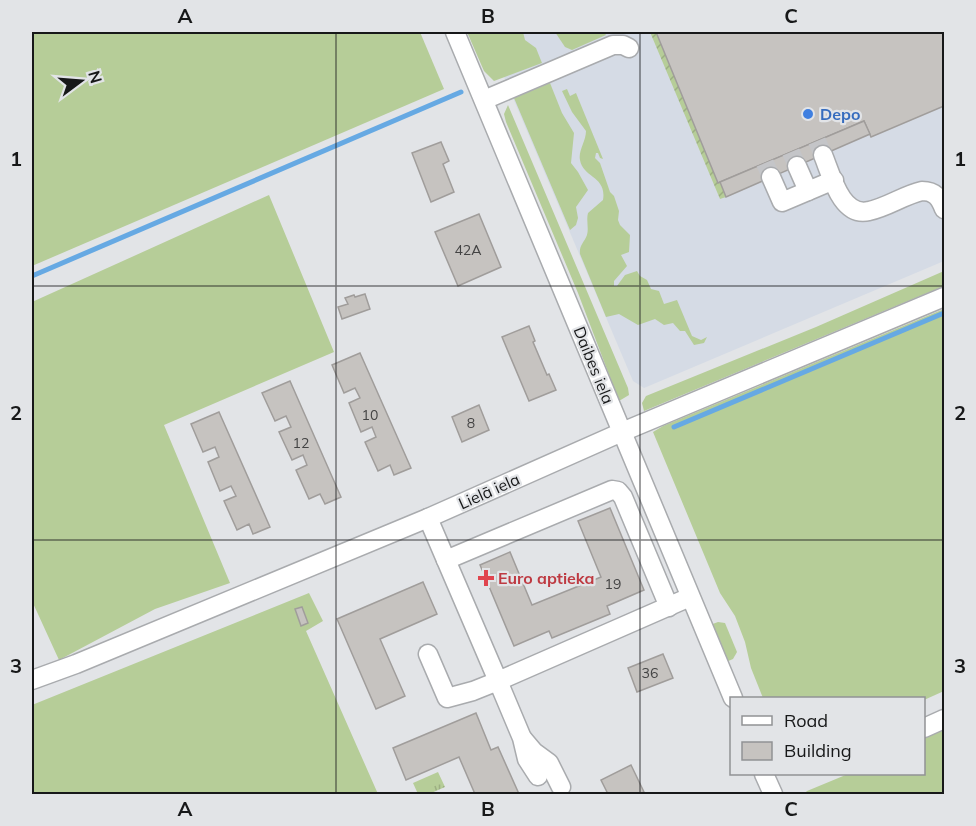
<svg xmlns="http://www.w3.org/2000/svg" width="976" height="826" font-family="Mulish,sans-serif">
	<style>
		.built { fill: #d5dbe5 }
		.grass { fill: #b6cd98 }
		.park { fill: url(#park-tufts) }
		.garden { fill: url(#garden-furrows) }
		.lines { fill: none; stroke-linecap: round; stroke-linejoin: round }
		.stream { stroke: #66a9e3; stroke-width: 5 }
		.building { fill: #c6c3c0; stroke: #a09d9b; stroke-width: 1.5 }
		.minor-tunnel { stroke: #c4c5c8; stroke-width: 18; stroke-dasharray: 18 9; stroke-linecap: butt }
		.minor-casing { stroke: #a9abae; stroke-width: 21 }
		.minor { stroke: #fff; stroke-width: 18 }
		.grid { fill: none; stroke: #171819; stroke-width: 1.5; stroke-opacity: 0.55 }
		.shop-dot { fill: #3f7fe0; stroke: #e2e4e7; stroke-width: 2 }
		.health-dot { fill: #e0444e; stroke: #e2e4e7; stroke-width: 2 }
		.labels { text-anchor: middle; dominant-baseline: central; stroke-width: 4.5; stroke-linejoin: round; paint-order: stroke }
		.number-label { font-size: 14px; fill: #434343 }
		.shop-label { font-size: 16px; font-weight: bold; fill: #366cbe; stroke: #e2e4e7; text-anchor: start }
		.street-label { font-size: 16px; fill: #171819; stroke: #e2e4e7 }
		.health-label { font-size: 16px; font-weight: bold; fill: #be3a42; stroke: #e2e4e7; text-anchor: start }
		.neatline { fill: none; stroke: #171819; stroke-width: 2 }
		.grid-label { font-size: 20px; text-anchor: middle; font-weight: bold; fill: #171819 }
	</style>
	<defs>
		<pattern id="park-tufts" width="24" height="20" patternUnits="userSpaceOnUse" patternTransform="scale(1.5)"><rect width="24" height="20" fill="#b6cd98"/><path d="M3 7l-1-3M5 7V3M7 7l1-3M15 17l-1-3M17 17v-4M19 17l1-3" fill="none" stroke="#9caf82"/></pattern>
		<pattern id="garden-furrows" width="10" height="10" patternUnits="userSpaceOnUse" patternTransform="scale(1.5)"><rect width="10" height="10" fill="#b6cd98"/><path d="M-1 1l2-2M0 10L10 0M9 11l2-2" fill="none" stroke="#9caf82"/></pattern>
	</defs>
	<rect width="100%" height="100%" fill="#e2e4e7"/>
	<path class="built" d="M485,32H944V261L644,388L633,381Z"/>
	<g class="grass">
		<path d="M32,32H420L444,89L32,266Z"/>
		<path d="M467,32H523L525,40L536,48L542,63L494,81L484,71Z"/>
		<path d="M555,32H604L606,35L572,50L565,47Z"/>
		<path d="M550,83L562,113L574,133L571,163L578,172L588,190L576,207L578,218L576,225L570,230L514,98Z"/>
		<path d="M567,89L570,96L576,93L603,159L600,158L598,153H596L595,158L600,163L610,192L614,196L619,211L618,220L620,225L630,235L629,252L621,255L627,266L614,281V286H617L625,275L637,271L640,276L647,280L651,289L659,291L664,304L677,300L692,336L701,340L707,337L704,343L694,345L685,331H680L673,323L664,325L655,319L638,325L619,314L606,317L580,254C579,245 584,243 587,235C589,228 586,220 588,213L603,200C607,176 583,178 580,160C578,151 586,141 586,131L572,112L562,91Z"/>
		<path d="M508,105L628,388L629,395L619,401L578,293L506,122L504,114Z"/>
		<path d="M269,195L334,352L164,425L230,583L155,609L59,660L32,601V302Z"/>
		<path d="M944,271V286L644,411L642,403L646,396L816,327Z"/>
		<path d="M944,309V691L924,700L763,698L751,668L745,642L735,616L720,593L653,432L663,426Z"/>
		<path d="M309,593L323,621L306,631L378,794H32V705Z"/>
		<path d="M718,622L725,623L737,652L733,659L726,662L710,625Z"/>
		<path d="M943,730L944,734V794H804L807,791L848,774H924V738Z"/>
	</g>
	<path class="park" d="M438,772L445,787L429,794H418L413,783Z"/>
	<path class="garden" d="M650,32H656L718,183L720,182L726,197L720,199Z"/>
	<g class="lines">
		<g class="stream">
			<path d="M32,276L461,92"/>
			<path d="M674,427L944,313"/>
		</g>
	</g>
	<g class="building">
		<path d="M656,32H944V106L871,137L864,121L718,183Z"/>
		<path d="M864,121L870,134L726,197L720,182Z"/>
		<path d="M441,142L449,161L443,164L454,192L431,202L412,153Z"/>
		<path d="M479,214L501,267L458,286L435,232Z"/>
		<path d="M365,294L370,309L342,319L338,307L348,304L345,298L354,295L355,297Z"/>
		<path d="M529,326L535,341L533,342L547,375L549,374L556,390L529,401L502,337Z"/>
		<path d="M360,353L411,468L394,475L390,465L378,471L365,442L376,437L372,427L361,432L349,403L360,398L355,388L344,393L332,365Z"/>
		<path d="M290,381L341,497L325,504L320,494L309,499L296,470L307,465L303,455L292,460L279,432L291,427L286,416L275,421L262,393Z"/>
		<path d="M479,405L489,430L462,442L452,417Z"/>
		<path d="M219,412L270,527L253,534L249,524L237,530L224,501L236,496L231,486L220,491L208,462L219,457L215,447L203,452L191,424Z"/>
		<path d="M610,508L644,590L607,606L610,614L552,638L549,631L514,646L480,565L510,552L532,605L601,577L578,521Z"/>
		<path d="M423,582L437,614L380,639L405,696L376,709L337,619Z"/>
		<path d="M302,607L308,623L301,626L295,609Z"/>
		<path d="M663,654L673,678L637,692L628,668Z"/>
		<path d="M476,713L491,750L498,747L519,794H475L459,757L406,780L393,748Z"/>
		<path d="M631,765L644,792L638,794H608L601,780Z"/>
	</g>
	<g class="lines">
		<g class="minor-tunnel">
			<path d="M817,141L823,155"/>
			<path d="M791,152L797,166"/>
			<path d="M765,163L771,177"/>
		</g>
		<g class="minor-casing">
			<g id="minor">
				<path d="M455,32L733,698"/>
				<path d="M484,100L613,45H623L629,48"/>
				<path d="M823,155C831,174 841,218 869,211C888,207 904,195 922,191C935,191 940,198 944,209"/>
				<path d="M797,166L808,191"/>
				<path d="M771,177L782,202L834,180"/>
				<path d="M428,518L498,681L690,597"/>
				<path d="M446,560L612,490L618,491L623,497L669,607"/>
				<path d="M428,654L447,698L473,691L498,681L522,738L527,759L538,776"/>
				<path d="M32,680L76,664L428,518L622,432L944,297"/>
				<path d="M924,728L944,719"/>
				<path d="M523,739L534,752L549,763L561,787"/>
				<path d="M764,774L773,794"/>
			</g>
		</g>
		<use href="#minor" class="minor"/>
	</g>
	<path class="grid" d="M336,32V794M640,32V794M32,286H944M32,540H944"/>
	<circle class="shop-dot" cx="808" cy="114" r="6"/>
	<path class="health-dot" d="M483 569h6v6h6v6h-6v6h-6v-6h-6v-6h6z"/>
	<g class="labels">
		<g class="number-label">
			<text x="468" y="250">42A</text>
			<text x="370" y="415">10</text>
			<text x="471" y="423">8</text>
			<text x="301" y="443">12</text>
			<text x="613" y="584">19</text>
			<text x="650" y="673">36</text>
		</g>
		<g class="shop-label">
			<text x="820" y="114">Depo</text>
		</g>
		<g class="street-label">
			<text transform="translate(594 365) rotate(68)">Daibes iela</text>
			<text transform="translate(489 491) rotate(-24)">Lielā iela</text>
		</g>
		<g class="health-label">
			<text x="498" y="578">Euro aptieka</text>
		</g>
	</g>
	<rect width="976" height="826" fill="none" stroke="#e2e4e7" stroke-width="66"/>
	<rect x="730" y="697" width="195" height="78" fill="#e2e4e7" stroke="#919295" stroke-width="1.5"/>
	<rect x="742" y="716" width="30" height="9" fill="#ffffff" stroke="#919295" stroke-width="1.5"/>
	<text x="784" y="727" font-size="18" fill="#171819">Road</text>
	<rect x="742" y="742" width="30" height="18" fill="#c6c3c0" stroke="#919295" stroke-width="1.5"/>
	<text x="784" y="757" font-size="18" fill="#171819">Building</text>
	<g transform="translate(81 81) rotate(74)" stroke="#e2e4e7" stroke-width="4.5" paint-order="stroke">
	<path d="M0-4.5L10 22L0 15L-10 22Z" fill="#171819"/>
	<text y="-9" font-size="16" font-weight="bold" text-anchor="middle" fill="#171819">N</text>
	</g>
	<rect x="33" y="33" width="910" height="760" class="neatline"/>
	<g class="grid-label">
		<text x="185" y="23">A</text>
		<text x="488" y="23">B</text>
		<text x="791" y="23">C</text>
		<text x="16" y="166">1</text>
		<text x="960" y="166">1</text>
		<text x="16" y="420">2</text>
		<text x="960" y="420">2</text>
		<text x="16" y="673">3</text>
		<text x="960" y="673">3</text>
		<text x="185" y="816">A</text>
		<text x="488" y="816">B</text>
		<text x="791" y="816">C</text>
	</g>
</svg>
